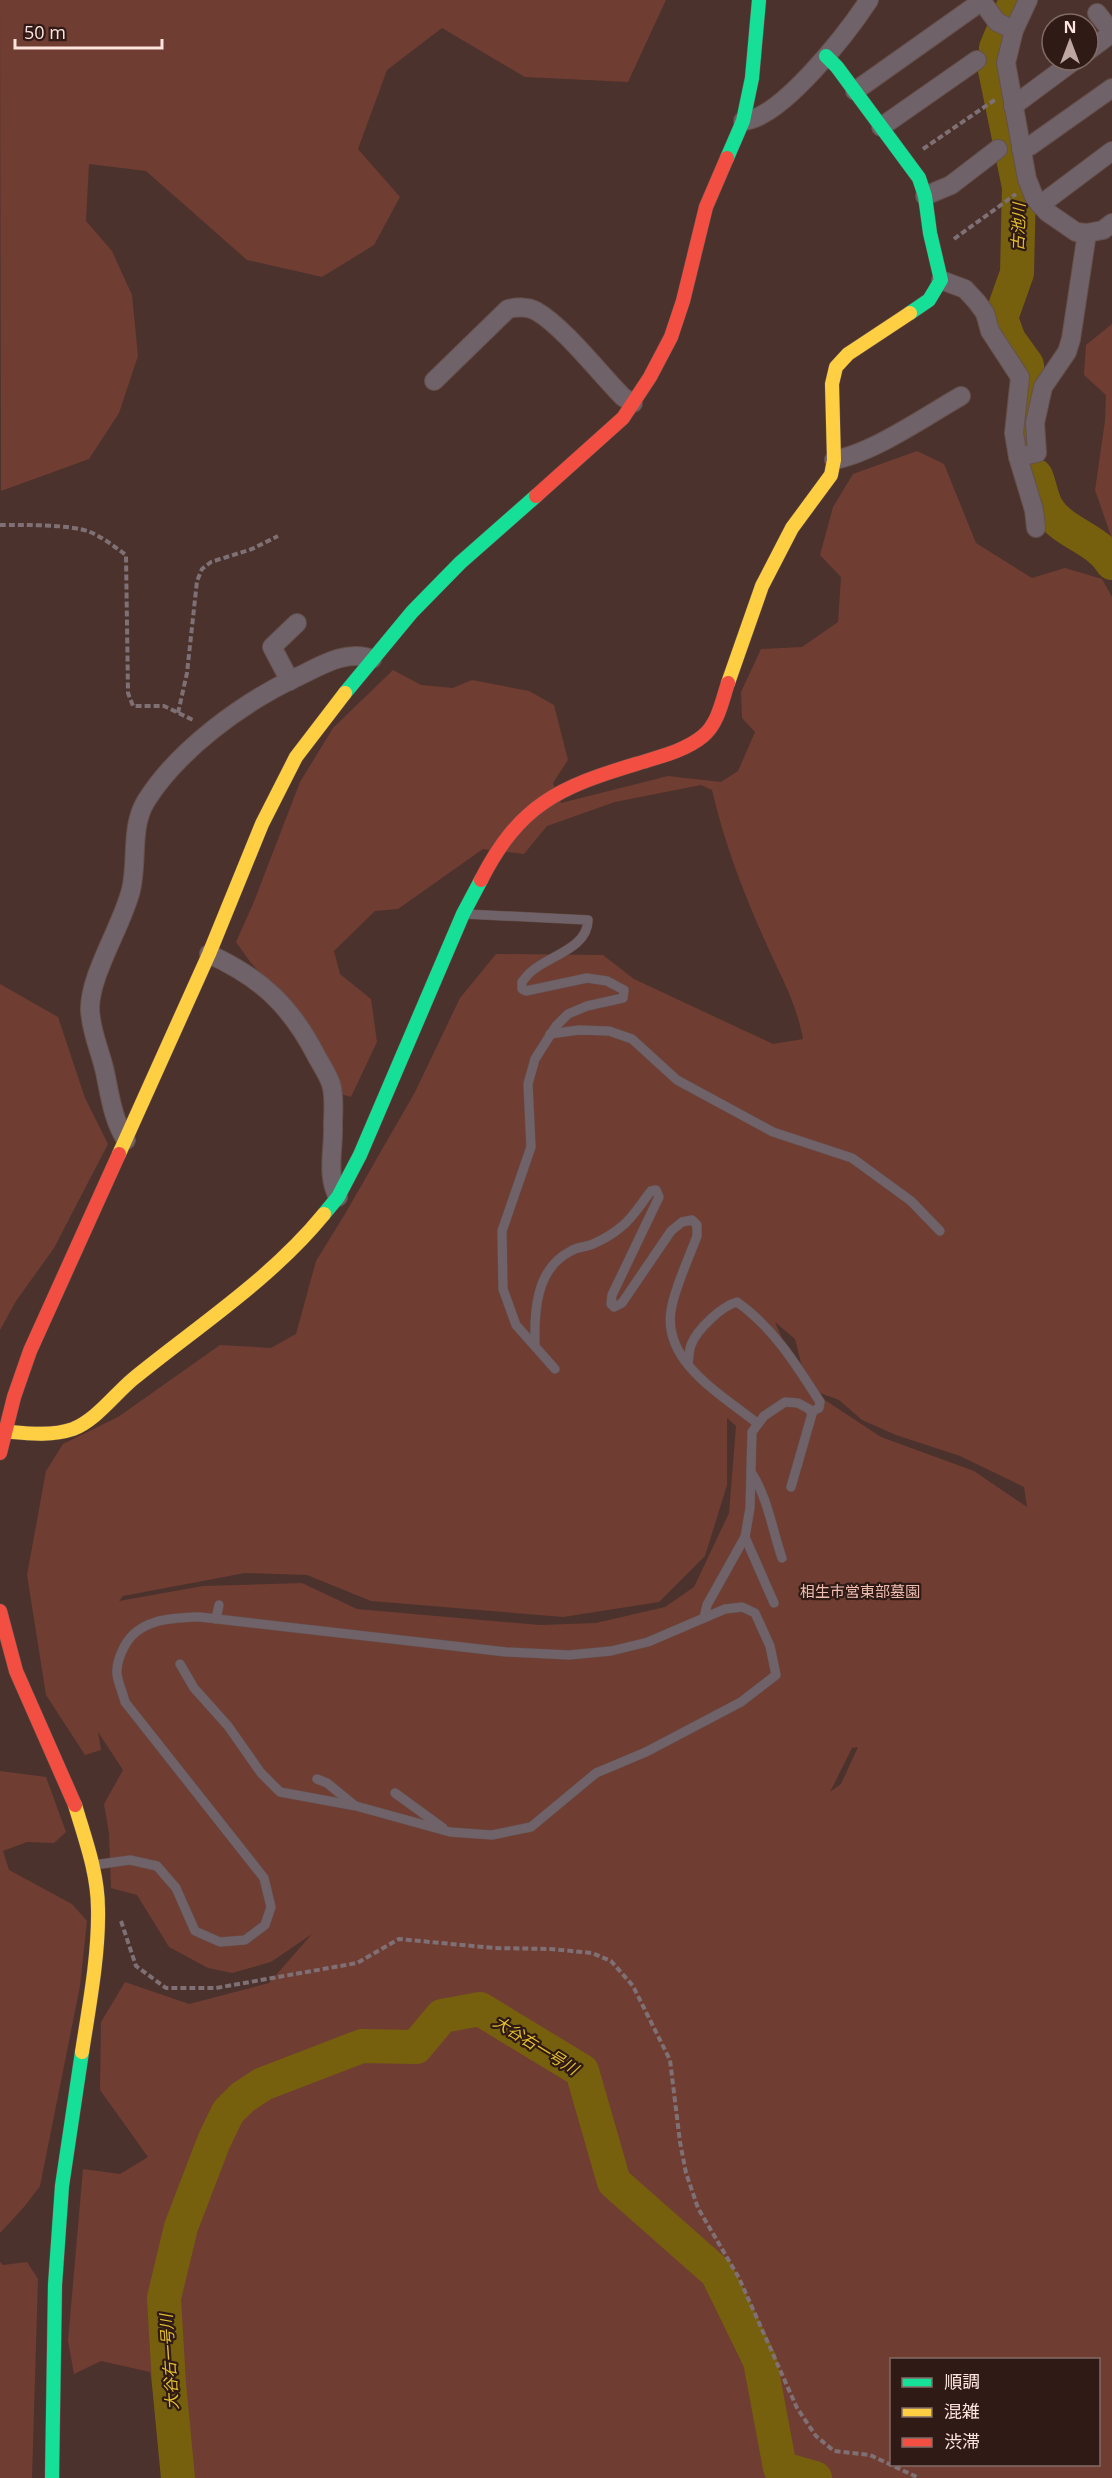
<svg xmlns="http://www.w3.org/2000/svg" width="1112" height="2478" font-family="'Open Sans','Noto Sans JP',sans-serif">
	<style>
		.green { fill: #703d32; fill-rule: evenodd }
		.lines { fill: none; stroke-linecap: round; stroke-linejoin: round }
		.river { stroke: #76600e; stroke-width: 34 }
		.lane-casing { stroke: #65504c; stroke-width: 10 }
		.street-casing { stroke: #65504c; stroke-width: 20 }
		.fast-casing { stroke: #65504c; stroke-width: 15 }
		.slow-casing { stroke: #65504c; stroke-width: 15 }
		.jam-casing { stroke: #65504c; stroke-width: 15 }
		.path { stroke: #7e7074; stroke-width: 4; stroke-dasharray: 6 3; stroke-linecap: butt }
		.lane { stroke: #706269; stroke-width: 9 }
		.street { stroke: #706269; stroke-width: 18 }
		.fast { stroke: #16e098; stroke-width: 14 }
		.slow { stroke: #ffcf43; stroke-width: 14 }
		.jam { stroke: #f24e42; stroke-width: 14 }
		.labels { text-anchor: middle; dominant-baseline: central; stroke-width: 4.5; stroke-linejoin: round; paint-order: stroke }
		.park-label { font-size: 15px; fill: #f1bdb1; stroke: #2f1a15 }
		.water-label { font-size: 16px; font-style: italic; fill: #e4bf2c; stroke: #2f1a15 }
	</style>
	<rect width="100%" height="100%" fill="#4b322d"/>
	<g class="green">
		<path d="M0,0H666L628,82L525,77L442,28L387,70L358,149L400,197L374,245L322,277L247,260L146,171L89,164L86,221L112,251L132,295L138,356L119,413L89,459L1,491Z"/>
		<path d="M1112,324V539L1095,490L1105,421L1106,395L1084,375L1086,345Z"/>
		<path d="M917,451L944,464L976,543L1032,578L1065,568L1102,579L1112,597V2478H166L150,2372L101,2361L74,2374L68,2341L83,2169L120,2174L148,2157L100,2090L101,2022L125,1982L189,2004L269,1983L312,1934L271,1962L232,1973L208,1968L169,1947L137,1895L111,1888L109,1833L104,1804L123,1770L98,1732L101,1750L85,1755L46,1695L27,1575L46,1471L63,1444L118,1417L220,1345L271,1348L296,1334L316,1261L345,1214L415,1092L460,998L496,954L603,955L634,979L773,1044L803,1039C796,1001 780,975 765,941C743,892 724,842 712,790L701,785L615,802L547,826L524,854L483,849L398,909L375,911L334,951L340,974L371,999L377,1042L351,1097L337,1093L297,1011L251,963L236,942L253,904L300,782L333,728L393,670L421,685L453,688L472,680L529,691L554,705L568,760L553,783L561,803L668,776L721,782L738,771L755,732L742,718L741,692L761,649L802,647L838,622L841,577L820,555L833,507L853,474ZM775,1322L795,1339L802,1367L785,1345ZM820,1393L839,1400L862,1420L896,1435L960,1456L1024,1487L1027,1507L974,1471L881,1437L825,1400ZM727,1418L736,1426L729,1513L694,1587L665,1607L596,1623L540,1625L357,1609L302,1583L203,1586L119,1601L123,1596L245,1573L307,1575L371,1601L563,1617L659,1602L705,1556L727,1485ZM858,1747L841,1784L830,1792L852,1748ZM892,2360H1098V2464H892Z"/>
		<path d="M0,984L58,1017L85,1098L108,1144L54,1248L16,1301L0,1330Z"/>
		<path d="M0,1771L46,1777L66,1832L54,1843L27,1842L3,1851L9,1870L72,1904L87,1921L80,1986L40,2186L24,2207L0,2233Z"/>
		<path d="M0,2262L3,2265L27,2262L38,2279L32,2478H0Z"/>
	</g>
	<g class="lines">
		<g class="river">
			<path d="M1016,0L996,48L995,70L1019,187L1017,273L1001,318L1009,340L1027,365L1028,384L1024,427L1028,449"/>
			<path d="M1036,476C1040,486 1042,499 1047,508C1062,533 1097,538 1112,563"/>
			<path d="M178,2478L169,2384L164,2298L181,2227L214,2141L228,2112L243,2097L263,2084L362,2046L416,2047L442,2016L480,2009L582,2071L614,2182L717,2273L760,2361L780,2468L815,2478"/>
		</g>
		<g class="lane-casing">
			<g id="lane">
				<path d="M465,914L588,920C588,948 549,956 532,971C528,974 525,978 522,982V989L526,991L587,978L607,981L624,990L623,998L587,1006L568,1014L556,1026L535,1059L528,1084L531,1147L502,1231L503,1289L516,1325L555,1369"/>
				<path d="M550,1034L579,1030L609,1031L632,1039L677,1080L773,1132L852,1158L911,1201L940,1231"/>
				<path d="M535,1346C534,1311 536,1268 571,1251C577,1247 586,1247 593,1244C602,1240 614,1233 621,1227C633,1218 642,1202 651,1191L656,1190L659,1197L612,1295L611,1304L614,1307L622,1303L671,1231L682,1222L692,1220L697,1225V1236C689,1258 674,1289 671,1311C663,1363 724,1396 758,1424"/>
				<path d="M688,1364C689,1358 689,1350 691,1345C697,1329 722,1306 737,1302C773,1327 797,1366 820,1402L819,1408L811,1412"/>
				<path d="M751,1472C768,1498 772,1529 782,1558"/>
				<path d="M745,1537L774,1603"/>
				<path d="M704,1618L707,1605L745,1537L750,1508L752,1432L764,1416L785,1402L798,1403L809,1409L812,1414L791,1487"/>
				<path d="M216,1619L219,1605"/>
				<path d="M317,1779L327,1783L354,1805"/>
				<path d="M395,1793L443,1828"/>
				<path d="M94,1865L130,1860L157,1866L176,1888L195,1931L220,1942L245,1940L265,1925L271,1907L264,1878L125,1702C123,1693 118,1683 117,1674C116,1665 120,1655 124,1647C139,1618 172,1618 200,1617L506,1652L569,1655L611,1651L648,1642L725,1609L742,1607L755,1613L770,1646L776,1675L741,1702L646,1752L596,1773L531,1827L492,1835L450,1832L356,1806L280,1792L261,1773L228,1726L194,1688L180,1664"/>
			</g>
		</g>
		<g class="street-casing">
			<g id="street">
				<path d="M981,0L997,22L1014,30"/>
				<path d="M1028,0L1014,30L1006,63L1027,179L1035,199L1047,212L1076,232L1087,233L1103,230L1112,223"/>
				<path d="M1097,13L1112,32"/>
				<path d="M1088,51L1112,33"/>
				<path d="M855,91L982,1"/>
				<path d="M1013,106L1075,60"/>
				<path d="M743,121C781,119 848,32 869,0"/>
				<path d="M881,127L977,60"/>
				<path d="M1021,149L1030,146L1112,88"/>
				<path d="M925,196L951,185L998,149"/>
				<path d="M1040,205L1112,151"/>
				<path d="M941,280L965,289L977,302L985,313L990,331L1020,377L1014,433L1018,457L1034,510L1036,528"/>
				<path d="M434,381L508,309C518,307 527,306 536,311C563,326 600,374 623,397L633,403"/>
				<path d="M1018,457L1037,453L1035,423L1043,387L1067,352L1071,339L1087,233"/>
				<path d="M834,460C873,453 926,416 961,396"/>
				<path d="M290,681L272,647L297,623"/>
				<path d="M209,954C261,978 290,1005 316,1055C321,1065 328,1074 331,1084C335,1096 333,1113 333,1125C334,1149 326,1175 338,1197"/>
				<path d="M126,1140C113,1120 110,1096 105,1072C100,1050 91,1032 90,1010C89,976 122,926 131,890C138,861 130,827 146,801C178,750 242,703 295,678C319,667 345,649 372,659"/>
			</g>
		</g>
		<g class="fast-casing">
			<g id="fast">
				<path d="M826,56L837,67L919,178L925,196L930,233L941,280L929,300L910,313"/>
				<path d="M727,158L743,121L752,78L759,0"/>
				<path d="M345,693L412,612L460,563L536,496"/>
				<path d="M324,1214L338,1197L360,1155L463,914L481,880"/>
				<path d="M52,2478L55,2285L62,2186L82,2052"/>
			</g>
		</g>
		<g class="slow-casing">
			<g id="slow">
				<path d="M728,683L762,586L792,528L831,475L834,460L832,384L836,367L848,354L910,313"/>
				<path d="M119,1154L209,954L262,824L296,757L345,693"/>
				<path d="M0,1431C24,1433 50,1437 73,1429C96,1420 114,1395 133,1379C198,1326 271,1279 324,1214"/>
				<path d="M75,1805C85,1839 98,1873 98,1909C99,1954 89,2007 82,2052"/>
			</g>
		</g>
		<g class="jam-casing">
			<g id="jam">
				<path d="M536,496L623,418L650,377L671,337L683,301L706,207L727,158"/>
				<path d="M481,880C519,805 559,787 636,764C658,757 685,751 703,736C718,724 722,701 728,683"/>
				<path d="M0,1453L14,1397L30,1351L119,1154"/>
				<path d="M0,1611L16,1671L75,1805"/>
			</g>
		</g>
		<g class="path">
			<path d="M923,149L996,99"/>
			<path d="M954,239L1016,194"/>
			<path d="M0,525C23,525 70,524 90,532C104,538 115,547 126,555L128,693L133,706H164L195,721"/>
			<path d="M178,713L187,673L197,581L202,569L211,562L252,549L278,536"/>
			<path d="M121,1921L136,1966L166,1988H216L357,1963L399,1939L494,1948L551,1949L592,1953L611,1961L633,1986L670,2060L680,2142L686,2173L698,2208L739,2278L797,2408L816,2436L834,2451L870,2455L919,2478"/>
		</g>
		<use href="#lane" class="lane"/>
		<use href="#street" class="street"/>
		<use href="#fast" class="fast"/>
		<use href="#slow" class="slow"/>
		<use href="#jam" class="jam"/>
	</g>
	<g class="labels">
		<g class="park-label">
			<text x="860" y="1591">相生市営東部墓園</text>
		</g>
		<g class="water-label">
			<text transform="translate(1018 227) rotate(-88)">古池川</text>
			<text transform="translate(536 2045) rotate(32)">大谷右一号川</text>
			<text transform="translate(169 2362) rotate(-94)">大谷右一号川</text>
		</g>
	</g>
	<rect x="890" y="2358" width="210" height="108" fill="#2f1a15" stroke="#816b65" stroke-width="1.5"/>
	<rect x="902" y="2378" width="30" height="9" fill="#16e098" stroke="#816b65" stroke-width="1.5"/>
	<text x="944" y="2388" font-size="18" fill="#fde4de">順調</text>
	<rect x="902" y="2408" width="30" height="9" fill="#ffcf43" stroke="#816b65" stroke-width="1.5"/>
	<text x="944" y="2418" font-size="18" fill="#fde4de">混雑</text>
	<rect x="902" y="2438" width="30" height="9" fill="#f24e42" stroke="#816b65" stroke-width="1.5"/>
	<text x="944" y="2448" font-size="18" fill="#fde4de">渋滞</text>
	<g transform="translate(1070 42)"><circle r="28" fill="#2f1a15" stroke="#816b65" stroke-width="1.5"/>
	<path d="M0-4.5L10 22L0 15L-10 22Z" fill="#bfa6a0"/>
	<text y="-9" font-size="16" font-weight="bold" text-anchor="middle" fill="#fde4de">N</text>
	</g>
	<path d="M15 39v9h147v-9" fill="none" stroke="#fde4de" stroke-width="3"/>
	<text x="24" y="39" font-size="18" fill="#fde4de" stroke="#2f1a15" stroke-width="4.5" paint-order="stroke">50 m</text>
</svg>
